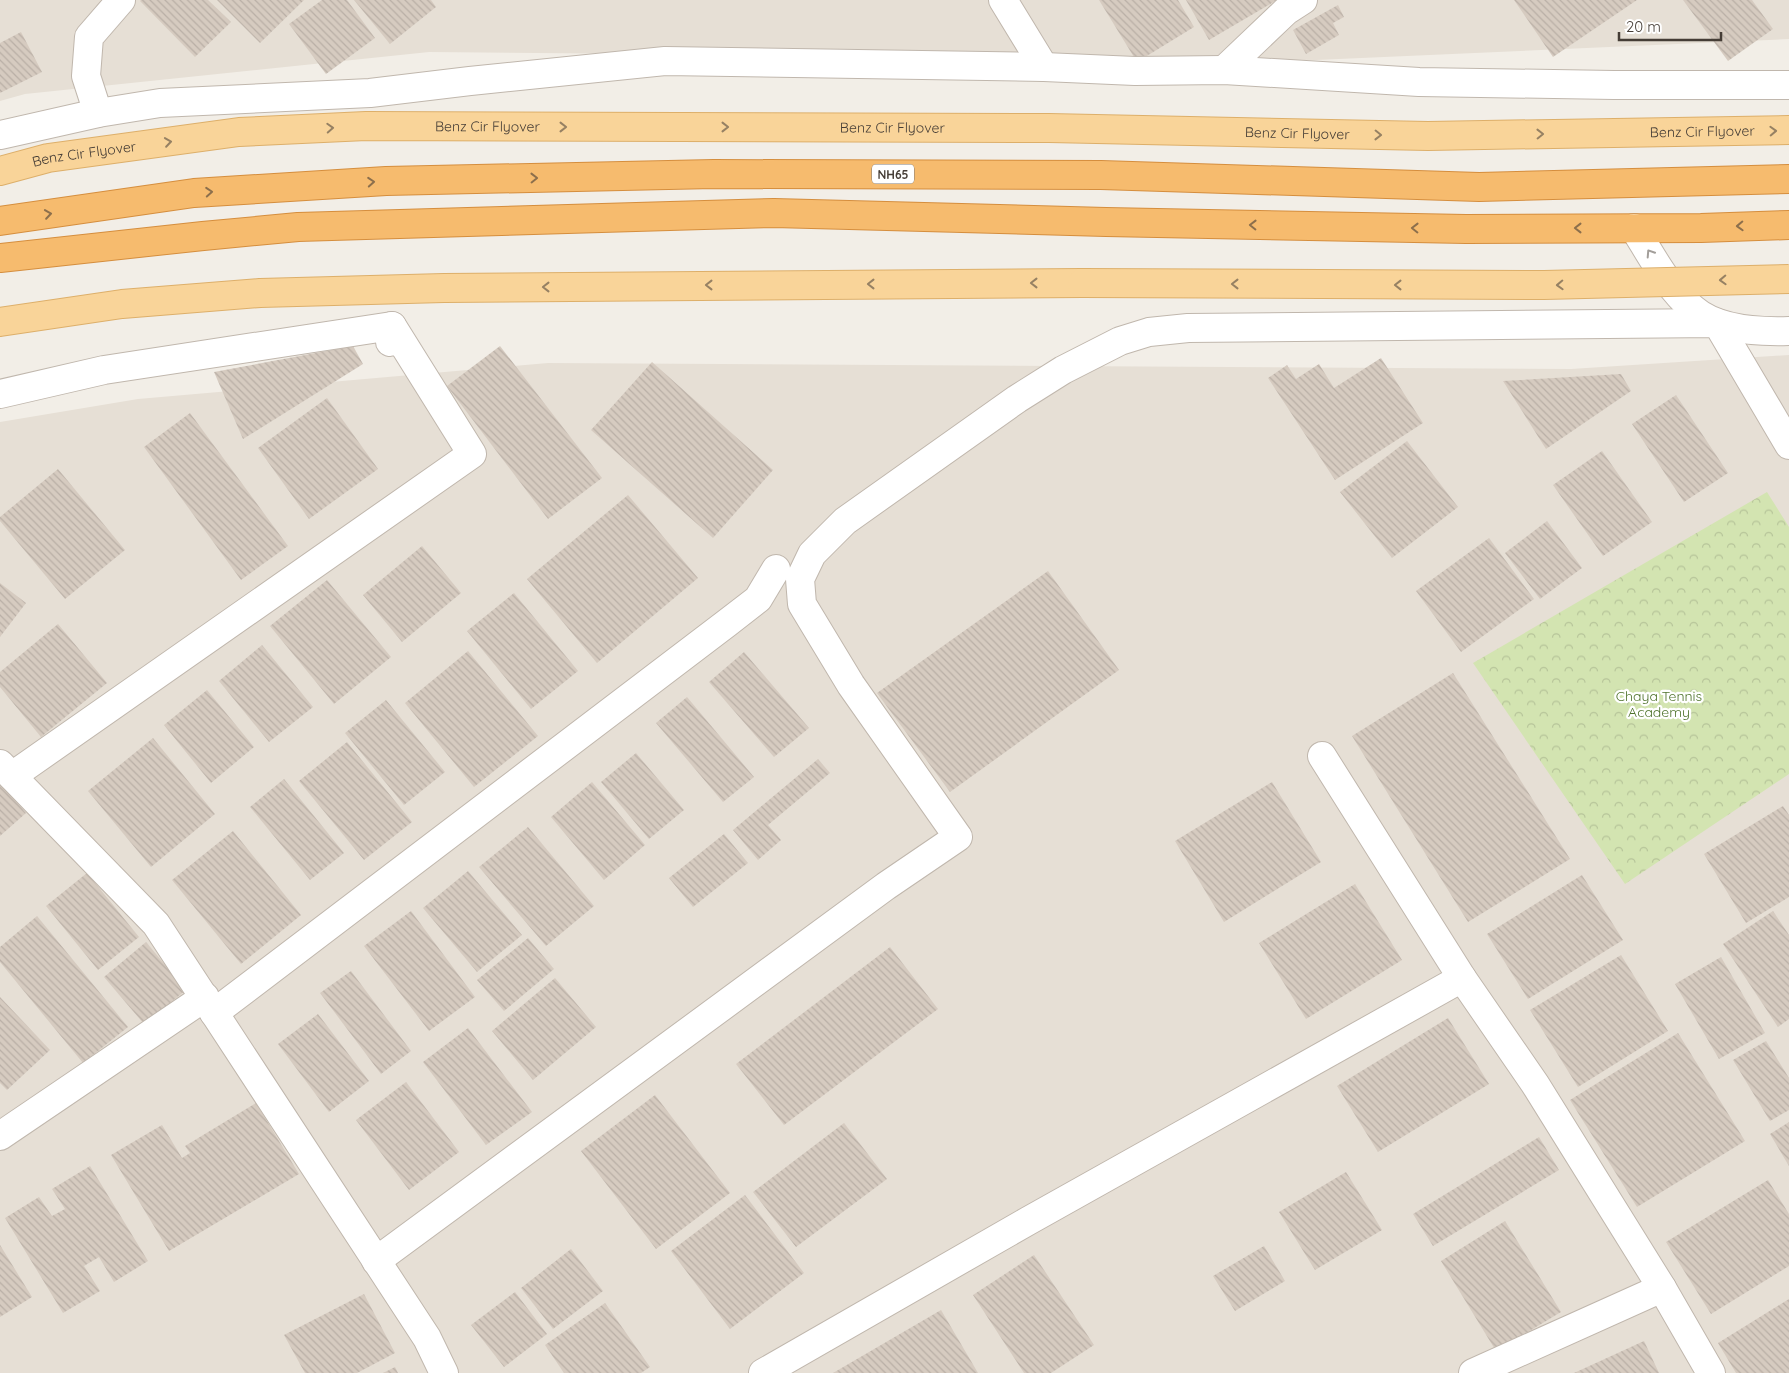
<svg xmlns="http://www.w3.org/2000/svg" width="1789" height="1373" font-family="Quicksand,sans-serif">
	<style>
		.residential { fill: #e6dfd5 }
		.park { fill: url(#park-crowns) }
		.building { fill: url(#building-back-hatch) }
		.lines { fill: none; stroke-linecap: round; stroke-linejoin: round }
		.minor-casing { stroke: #c0b7ad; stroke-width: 30 }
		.major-casing { stroke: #ddaf6a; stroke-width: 30 }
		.highway-casing { stroke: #d58e3e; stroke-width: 30 }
		.minor { stroke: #fff; stroke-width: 28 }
		.major { stroke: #f9d499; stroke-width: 28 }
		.highway { stroke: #f6bb6e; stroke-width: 28 }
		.major-bridge-casing { stroke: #ddaf6a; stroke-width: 30; stroke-linecap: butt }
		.major-bridge { stroke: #f9d499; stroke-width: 28 }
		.oneway { stroke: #968163 }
		.oneway2 { stroke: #8c6f4c }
		.oneway3 { stroke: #a29e9a }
		.labels { text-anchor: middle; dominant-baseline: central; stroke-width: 4.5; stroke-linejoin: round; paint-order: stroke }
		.shield { fill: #fff; stroke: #7d7772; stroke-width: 1 }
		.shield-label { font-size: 12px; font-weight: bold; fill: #453d36 }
		.street-label { font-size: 14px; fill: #453d36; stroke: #fff }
		.park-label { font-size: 14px; fill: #4f732c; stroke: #fff }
	</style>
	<defs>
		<pattern id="park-crowns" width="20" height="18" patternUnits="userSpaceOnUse" patternTransform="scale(1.25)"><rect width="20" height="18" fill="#d3e4b1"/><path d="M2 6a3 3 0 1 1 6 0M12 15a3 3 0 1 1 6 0" fill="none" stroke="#b6c499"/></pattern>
		<pattern id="building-back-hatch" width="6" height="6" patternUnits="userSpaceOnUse" patternTransform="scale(1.25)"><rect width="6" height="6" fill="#d6cbc0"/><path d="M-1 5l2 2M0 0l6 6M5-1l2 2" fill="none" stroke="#b9afa6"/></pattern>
	</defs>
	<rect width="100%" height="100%" fill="#f2eee7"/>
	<g class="residential">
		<path d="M0,0H1789V39L1316,60L429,52L25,94L0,101Z"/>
		<path d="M1789,355V1373H0V422L138,399L548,363L1571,369Z"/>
	</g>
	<path class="park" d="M1767,492L1789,527V774L1625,884L1473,663Z"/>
	<g class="building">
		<path d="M141,0H208L231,22L195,57L140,1Z"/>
		<path d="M217,0H304L260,43Z"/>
		<path d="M322,0H347L375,38L326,74L289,24Z"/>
		<path d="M354,0H431L436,7L390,44Z"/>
		<path d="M1099,0H1178L1194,27L1137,62Z"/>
		<path d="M1186,0H1277L1209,40Z"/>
		<path d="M1514,0H1637L1553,57Z"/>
		<path d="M1683,0H1752L1773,29L1728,61Z"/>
		<path d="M1338,5L1344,17L1333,23L1339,35L1306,54L1293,30Z"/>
		<path d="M21,32L42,72L0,93V43Z"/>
		<path d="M353,346L363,364L243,439L214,372Z"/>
		<path d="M500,346L602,478L548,519L447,386Z"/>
		<path d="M1381,358L1423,423L1335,480L1268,378L1287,365L1296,379L1319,364L1334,388Z"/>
		<path d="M652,362L773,470L713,538L591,430Z"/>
		<path d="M1621,374L1631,391L1546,449L1503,381Z"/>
		<path d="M1676,395L1728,473L1684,502L1632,424Z"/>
		<path d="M327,398L378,469L309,519L258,448Z"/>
		<path d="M190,413L288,546L241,580L144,447Z"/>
		<path d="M1407,441L1458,507L1392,558L1340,492Z"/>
		<path d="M1602,451L1652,522L1603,556L1553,485Z"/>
		<path d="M58,469L125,550L65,599L0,521V517Z"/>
		<path d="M628,495L698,578L597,663L527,579Z"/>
		<path d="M1547,521L1582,568L1540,599L1505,553Z"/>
		<path d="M1489,538L1534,599L1461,652L1416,591Z"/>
		<path d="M422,546L461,593L402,642L363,595Z"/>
		<path d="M1048,571L1119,670L950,792L877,693Z"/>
		<path d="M327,580L391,657L334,704L270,626Z"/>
		<path d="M0,583L26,603L0,637Z"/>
		<path d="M514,593L578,671L531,709L467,631Z"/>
		<path d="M58,624L107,683L41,737L0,687V672Z"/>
		<path d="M262,645L313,707L269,742L219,681Z"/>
		<path d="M468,651L538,736L474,787L405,703Z"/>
		<path d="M744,652L809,728L774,757L709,682Z"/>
		<path d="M1453,673L1570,859L1468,922L1352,736Z"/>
		<path d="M207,690L254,747L211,783L164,725Z"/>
		<path d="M687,697L754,777L723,802L656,723Z"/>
		<path d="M386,700L445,772L404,805L345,733Z"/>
		<path d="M153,738L215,814L151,867L88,791Z"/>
		<path d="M347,742L412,822L364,860L299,781Z"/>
		<path d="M636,753L684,810L649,839L601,782Z"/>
		<path d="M818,759L830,773L768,825L781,840L758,860L733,830Z"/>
		<path d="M284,779L344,853L310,880L250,807Z"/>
		<path d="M592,782L645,845L604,880L551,817Z"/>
		<path d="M1272,782L1321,862L1224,922L1175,841Z"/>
		<path d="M0,783L26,813L0,836Z"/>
		<path d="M1783,806L1789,815V897L1746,923L1704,854Z"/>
		<path d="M528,827L594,906L546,946L479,867Z"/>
		<path d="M233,831L301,915L241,964L172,880Z"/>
		<path d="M724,834L748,863L693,907L669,878Z"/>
		<path d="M468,871L522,935L477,972L423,908Z"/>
		<path d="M87,873L139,937L98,970L46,906Z"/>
		<path d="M1582,875L1623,940L1528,999L1487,934Z"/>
		<path d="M1355,884L1402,960L1306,1019L1259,943Z"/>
		<path d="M411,911L475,997L429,1031L364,946Z"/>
		<path d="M1773,911L1789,935V1019L1778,1027L1723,944Z"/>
		<path d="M37,916L128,1027L83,1063L0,962V947Z"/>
		<path d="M528,938L554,969L504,1011L477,980Z"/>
		<path d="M146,942L186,990L144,1024L104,977Z"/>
		<path d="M890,947L938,1009L784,1125L736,1064Z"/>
		<path d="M1621,955L1668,1031L1578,1087L1530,1010Z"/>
		<path d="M1721,957L1765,1033L1719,1059L1675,984Z"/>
		<path d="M351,971L411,1051L381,1074L320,993Z"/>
		<path d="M555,978L596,1027L533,1080L492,1031Z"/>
		<path d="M0,997L50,1050L7,1090L0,1083Z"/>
		<path d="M318,1014L369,1081L329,1112L278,1044Z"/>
		<path d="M1448,1018L1489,1084L1378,1152L1337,1086Z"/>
		<path d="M468,1028L532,1112L486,1145L423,1062Z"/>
		<path d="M1678,1033L1745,1141L1637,1207L1570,1100Z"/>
		<path d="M1766,1041L1789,1078V1110L1770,1121L1733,1060Z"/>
		<path d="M406,1082L459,1152L409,1190L356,1120Z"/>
		<path d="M655,1095L730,1193L656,1249L581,1151Z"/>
		<path d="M256,1103L299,1174L169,1251L111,1155L162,1125L182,1158L190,1153L185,1146Z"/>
		<path d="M1789,1122V1166L1770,1134Z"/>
		<path d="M844,1123L887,1179L796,1247L753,1192Z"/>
		<path d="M1539,1137L1559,1170L1433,1246L1413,1214Z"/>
		<path d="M90,1166L148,1261L114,1282L99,1257L84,1266L100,1291L63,1313L5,1218L39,1197L52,1216L65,1209L52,1189Z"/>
		<path d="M1346,1172L1382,1230L1315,1270L1279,1212Z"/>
		<path d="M1768,1180L1789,1214V1266L1711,1314L1666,1242Z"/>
		<path d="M745,1195L804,1273L730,1329L671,1251Z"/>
		<path d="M1505,1221L1561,1312L1496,1351L1441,1261Z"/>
		<path d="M0,1245L32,1297L0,1317Z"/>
		<path d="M1264,1246L1285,1281L1235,1311L1213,1276Z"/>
		<path d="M571,1249L603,1291L553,1329L521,1288Z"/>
		<path d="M1034,1255L1094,1345L1051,1373H1024L973,1295Z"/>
		<path d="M515,1292L547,1334L504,1367L471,1325Z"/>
		<path d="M364,1294L395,1353L357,1373H305L284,1335Z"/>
		<path d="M1789,1299V1373H1736L1718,1343Z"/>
		<path d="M605,1303L650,1367L641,1373H564L545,1345Z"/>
		<path d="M941,1310L978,1373H833Z"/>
		<path d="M1644,1341L1659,1373H1574Z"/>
		<path d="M395,1367L398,1373H383Z"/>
	</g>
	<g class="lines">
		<g class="minor-casing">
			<g id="minor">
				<path d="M1003,0L1044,67"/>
				<path d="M1224,70L1286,11L1303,0"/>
				<path d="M98,113L86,76L89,37L121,0"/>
				<path d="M0,135L98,113L160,103L370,93L470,81L665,61L1044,67L1135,71L1224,70L1419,82L1614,85H1789"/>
				<path d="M1634,228C1651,255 1668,288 1693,309C1717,330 1759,332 1789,331"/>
				<path d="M0,394L104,370L392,326"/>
				<path d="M1322,756L1462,978L1535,1084L1662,1288L1711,1373"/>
				<path d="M0,764L156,924L427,1338L444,1373"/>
				<path d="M12,776L472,454L392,326L390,342"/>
				<path d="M214,1013L727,623L758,599L776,569"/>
				<path d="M0,1136L205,997"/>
				<path d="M376,1261L886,886L958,837L851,685L802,604L800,579L812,554L845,521L1017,399L1063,370L1120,341L1149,332L1188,328L1717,323L1789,445"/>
				<path d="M763,1373L1028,1221L1462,978"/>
				<path d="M1473,1373L1662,1288"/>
			</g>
		</g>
		<g class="major-casing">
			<g id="major">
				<path id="s1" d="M0,171L48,158L239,132L366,126L1049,128L1428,136L1789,130"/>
				<path d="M0,322L122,304L260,293L444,288L1082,283"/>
			</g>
		</g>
		<g class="highway-casing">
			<g id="highway">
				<path d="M0,221L194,193L386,181L714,174L1101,175L1479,187L1789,179"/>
				<path d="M0,258L203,236L298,227L774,213L1106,222L1466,229L1701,228L1789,225"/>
			</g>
		</g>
		<use href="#minor" class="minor"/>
		<use href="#major" class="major"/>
		<use href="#highway" class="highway"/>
		<g class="major-bridge-casing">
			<path id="major-bridge" d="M1082,283L1544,285L1789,279"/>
		</g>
		<use href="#major-bridge" class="major-bridge"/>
	</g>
	<defs><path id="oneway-chevron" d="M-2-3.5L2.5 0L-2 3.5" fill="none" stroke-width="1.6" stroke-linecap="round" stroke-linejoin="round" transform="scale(1.25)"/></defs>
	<g class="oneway">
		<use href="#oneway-chevron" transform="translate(563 127)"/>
		<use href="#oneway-chevron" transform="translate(725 127)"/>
		<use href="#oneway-chevron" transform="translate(330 128) rotate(-3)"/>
		<use href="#oneway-chevron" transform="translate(1773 131) rotate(-2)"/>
		<use href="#oneway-chevron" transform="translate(1540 134) rotate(-1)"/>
		<use href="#oneway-chevron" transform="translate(1378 135) rotate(1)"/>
		<use href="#oneway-chevron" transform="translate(168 142) rotate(-8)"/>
		<use href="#oneway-chevron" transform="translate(1723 280) rotate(178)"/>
		<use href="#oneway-chevron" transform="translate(1034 283) rotate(180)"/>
		<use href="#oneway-chevron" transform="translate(871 284) rotate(180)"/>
		<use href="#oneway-chevron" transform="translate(1235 284) rotate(-180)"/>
		<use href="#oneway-chevron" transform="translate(709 285) rotate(180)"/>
		<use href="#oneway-chevron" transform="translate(1398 285) rotate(-180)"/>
		<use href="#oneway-chevron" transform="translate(1560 285) rotate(178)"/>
		<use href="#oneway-chevron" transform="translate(546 287) rotate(180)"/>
	</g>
	<g class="oneway2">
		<use href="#oneway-chevron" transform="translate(534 178) rotate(-1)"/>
		<use href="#oneway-chevron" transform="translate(371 182) rotate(-4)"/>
		<use href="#oneway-chevron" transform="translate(209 192) rotate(-4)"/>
		<use href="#oneway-chevron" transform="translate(48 214) rotate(-8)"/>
		<use href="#oneway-chevron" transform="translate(1253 225) rotate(-179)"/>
		<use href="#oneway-chevron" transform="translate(1740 226) rotate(178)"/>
		<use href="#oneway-chevron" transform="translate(1415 228) rotate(-179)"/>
		<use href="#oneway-chevron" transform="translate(1578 228) rotate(180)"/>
	</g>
	<use class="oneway3" href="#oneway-chevron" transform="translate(1650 253) rotate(-123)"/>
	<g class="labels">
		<rect class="shield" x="872" y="164.5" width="42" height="19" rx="4"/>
		<g class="shield-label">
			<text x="893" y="174">NH65</text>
		</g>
		<g class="street-label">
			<text stroke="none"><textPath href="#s1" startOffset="491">Benz Cir Flyover</textPath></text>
			<text stroke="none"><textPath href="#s1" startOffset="896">Benz Cir Flyover</textPath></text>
			<text stroke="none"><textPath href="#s1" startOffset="1706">Benz Cir Flyover</textPath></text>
			<text stroke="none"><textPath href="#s1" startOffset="1301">Benz Cir Flyover</textPath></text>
			<text stroke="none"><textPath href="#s1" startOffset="86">Benz Cir Flyover</textPath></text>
		</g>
		<g class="park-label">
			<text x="1659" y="696">Chaya Tennis<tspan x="1659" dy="16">Academy</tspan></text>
		</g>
	</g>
	<path d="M1619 32v8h102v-8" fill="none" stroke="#453d36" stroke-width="2.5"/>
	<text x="1626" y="32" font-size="15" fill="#453d36" stroke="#ffffff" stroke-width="4" paint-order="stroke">20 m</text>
</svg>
